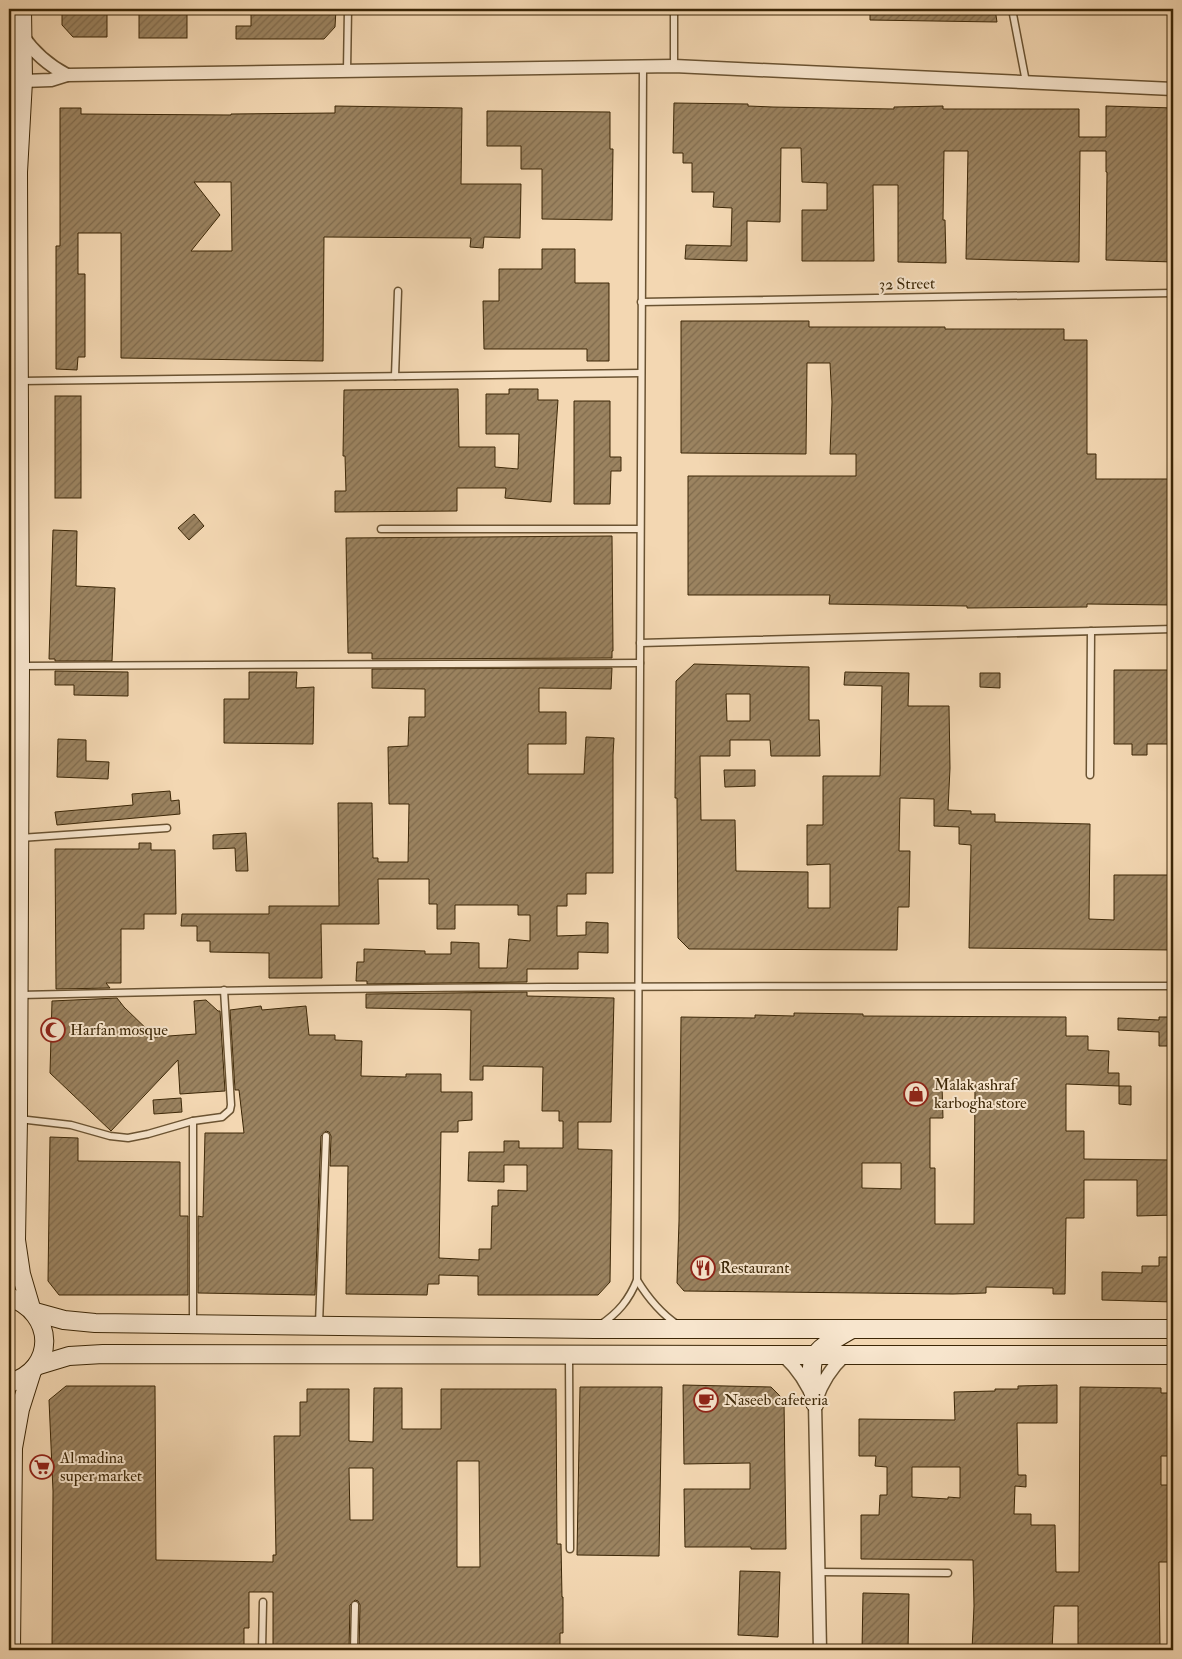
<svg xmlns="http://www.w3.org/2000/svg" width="1182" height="1659" font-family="'IM FELL Double Pica',serif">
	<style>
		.building { fill: url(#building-hatch); stroke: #3c2707; fill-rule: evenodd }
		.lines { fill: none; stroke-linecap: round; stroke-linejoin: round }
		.service-casing { stroke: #6a5332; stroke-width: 9 }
		.minor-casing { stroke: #6a5332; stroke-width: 15 }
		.secondary-casing { stroke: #3c2707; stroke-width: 20 }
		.service { stroke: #f7e5cd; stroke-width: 6 }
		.minor { stroke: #f7e5cd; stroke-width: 12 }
		.secondary { stroke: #f7e5cd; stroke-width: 18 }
		.labels { text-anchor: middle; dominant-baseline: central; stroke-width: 4; stroke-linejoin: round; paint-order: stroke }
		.street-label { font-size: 16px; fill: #3c2707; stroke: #f7e5cd }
		.poi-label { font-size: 16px; fill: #3c2707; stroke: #f7e5cd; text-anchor: start }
	</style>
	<defs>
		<pattern id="building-hatch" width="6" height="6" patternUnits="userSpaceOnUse" patternTransform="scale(1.25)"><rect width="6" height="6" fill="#9b8360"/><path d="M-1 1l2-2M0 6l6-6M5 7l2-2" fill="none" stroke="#806b4d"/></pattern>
	</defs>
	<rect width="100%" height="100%" fill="#f3d7b2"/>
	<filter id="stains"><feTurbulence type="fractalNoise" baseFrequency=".004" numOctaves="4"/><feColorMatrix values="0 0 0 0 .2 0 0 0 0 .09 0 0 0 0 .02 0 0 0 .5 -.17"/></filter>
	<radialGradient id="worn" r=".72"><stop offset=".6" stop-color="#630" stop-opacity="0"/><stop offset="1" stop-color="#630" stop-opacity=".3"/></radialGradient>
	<g class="building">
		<path d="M62,9H107V37H73L62,25Z"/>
		<rect x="139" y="9" width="48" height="29"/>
		<path d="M251,9H336L335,27L324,39H236V26H251Z"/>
		<path d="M870,9H995L997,22L870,20Z"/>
		<path d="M674,103L748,104V106L773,107L894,109V107L943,106V109H1079V137H1106V106L1173,108V262L1106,260L1107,172H1106V151H1080L1079,262L966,259L968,151H944L943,220H945L946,263L898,262V185H873L874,261H802V210H827V183L802,182L801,148H781L780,222L747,221V261L685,259L686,245L731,246L732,208L713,207L714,192H692V163H683V153H673Z"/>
		<path d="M335,106L462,108L461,184H521L520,238L484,237L483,248L470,247L471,238L324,237L323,361L121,358V233H78V274H85V357H78L77,370L56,369V246H60V108H81V114L231,115V114L335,113ZM194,182H231L232,251H191L220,215Z"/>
		<path d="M487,111L610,112V149H613L612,220L542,219V169H521V146H487Z"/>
		<path d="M542,249H575V283H609V361H587V349H484L483,301H499V269H542Z"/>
		<path d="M681,321H809V327H945V329H1064V340H1087V454H1096V479H1173V605L1087,604V607L967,608V606L829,604L830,595H688V476H856V454H830L832,402L830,363H807L806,454L681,453Z"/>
		<path d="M458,389L459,447H495V467L518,469L519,434H486V394H509V389H538V400H558L551,502L505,498L506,488H457V511L335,512V491H346L345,456H343L344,390Z"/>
		<rect x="55" y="396" width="26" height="102"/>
		<path d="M574,401H610V457H621V471H611L610,504H574Z"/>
		<path d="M194,514L204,526L189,540L178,528Z"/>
		<path d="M53,530L77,531L76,586L115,588L112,661H55V659H49Z"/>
		<path d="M612,536L613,651H612V658L372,659V653H348L346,538Z"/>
		<path d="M694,664L809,667V720H819L820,756H771L770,740H730V756H700L701,820H735L736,871L808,872V908H830V864L807,865V825H823V776H880L882,686L844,685L845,672L909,673L908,706H949L950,768L948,810L971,811V814H995V822L1090,824L1089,919L1114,920V875H1173V950L969,948L971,845L959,844V827L934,826V799L900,798L899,851H910L909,907H898L897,950L689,949L678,938L677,798H675L676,681ZM726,694H750V721H727Z"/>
		<path d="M612,668L611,689L539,688V712H566V744H528V774H584L586,737L614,738L613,755V873H586V894H567V906H557V936L586,935V922L608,923V953L578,952V969H527V982L367,984V981H356L357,962H364V949L425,951V954H451V942L479,943V968H507L509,939L530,941V915H518V905H455V929H437V904H429V879H378L379,924H321L322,978H269V953L210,952V941H197V926H181L182,914H269V906H339L338,803H372L373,858H378V862H408L409,804H389L388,747L408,746L409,717H425V689L372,688V669Z"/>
		<path d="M1114,670H1173V744H1147V755H1132V744H1114Z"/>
		<path d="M55,671L128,672V696L74,695V685H55Z"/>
		<path d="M249,672H297L296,688L314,687L313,744L224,743V699H249Z"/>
		<path d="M980,673H1000V688L980,687Z"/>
		<path d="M58,739L86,740V761L109,762L108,779L57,777Z"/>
		<path d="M724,770H755V786L725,787Z"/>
		<path d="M170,791L171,801L179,800L180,814L57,825L55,812L133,805L132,794Z"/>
		<path d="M246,833L248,871H236L235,848L213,849V835Z"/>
		<path d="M139,843H151V850H175L176,914H144V929H121V983H106L110,988L56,989L55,849H139Z"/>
		<path d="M527,992V996L614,998L611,1122H578V1149L612,1150L610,1282L598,1295H478V1276L439,1275V1284H428L427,1295L346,1294L348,1166H330L331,1136L329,1132L326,1131L321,1136L315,1295L198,1293V1216L203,1217L205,1133H244L239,1090H235L230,1010L261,1006L262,1010L306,1006L309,1035H335V1040L362,1041L361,1076L406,1077V1074H441V1092H472V1120L458,1121V1132H441L439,1258L479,1260V1249H491L492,1206H498V1190L527,1191V1165H504V1182L468,1181L469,1152H504V1141H519V1148H563V1121H559V1111H542L543,1067L483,1066V1080H470L471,1010L366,1008V994Z"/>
		<path d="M117,998L124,1007L155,1037L196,1034L194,1001L206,1000L218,1011H220L225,1091L180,1094L178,1060L111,1131L50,1073L52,1001Z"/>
		<path d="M794,1013L863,1014V1016L1066,1017V1036H1088V1050L1109,1051L1108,1073H1119V1086L1066,1084V1131H1084V1159L1173,1160V1215L1137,1216V1180H1084V1218H1066L1065,1294H1053V1288L986,1287V1293L953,1294L684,1291L677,1283L679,1221L681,1017L755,1018V1015L794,1016ZM946,1083L975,1084L974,1224H935V1168H930V1118H943L942,1085H946ZM862,1163H901V1189L862,1188Z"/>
		<path d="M1159,1017H1173V1046H1159V1032L1118,1030V1018L1159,1020Z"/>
		<path d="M1119,1086H1131V1105L1119,1104Z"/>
		<path d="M181,1098L182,1112L154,1114L153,1100Z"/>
		<path d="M50,1137L78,1138V1161L180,1162V1216H188V1295H59L48,1281Z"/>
		<path d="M1159,1257H1173V1302L1102,1300V1272L1142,1273V1266H1159Z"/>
		<path d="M683,1385L771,1387L784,1400L786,1549H751V1547H685L684,1489H750V1463L684,1464Z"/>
		<path d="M1057,1385V1423H1017L1018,1475H1026V1487L1015,1486L1014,1514H1031V1525H1055L1056,1572H1079L1080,1387L1161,1388V1393H1173V1456H1161V1485H1173V1562H1159L1160,1650H1078V1606H1054L1052,1650H972L974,1606L973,1560L861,1559V1515H879L880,1495H887V1467L875,1466L876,1456H859V1419L955,1420L954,1392L995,1391V1389H1018V1386ZM912,1467H960V1498L948,1497V1499L912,1497Z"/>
		<path d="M66,1386H155L156,1560L273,1562V1555H276L274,1436H300V1402H307V1389H349V1441L373,1442L374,1388H402V1429H441V1389H556L557,1544H561L562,1597H563V1633H560V1650H359L360,1605L358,1601L355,1600L350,1605L349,1650H273V1592H249V1628H244V1650H52L53,1491L49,1400ZM457,1461H479L480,1567H457ZM349,1468H373V1520H350Z"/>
		<path d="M580,1387H662L659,1556L577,1555Z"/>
		<path d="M740,1571L780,1572L778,1637L738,1635Z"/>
		<path d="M863,1593L909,1594L908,1650H862Z"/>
	</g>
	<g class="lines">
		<g class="service-casing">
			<g id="service">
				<path d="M1012,9L1026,82"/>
				<path d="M674,66V9"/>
				<path d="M347,71L348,9"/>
				<path d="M641,302L1173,293"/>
				<path d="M395,376L398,291"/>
				<path d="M20,381L641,373"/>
				<path d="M381,529H640"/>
				<path d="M640,643L1173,629"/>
				<path d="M21,666L640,663"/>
				<path d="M1090,775L1091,631"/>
				<path d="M20,838L167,828"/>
				<path d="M20,995C404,985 789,986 1173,986"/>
				<path d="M19,1119L71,1125L110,1136L128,1138L148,1134L193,1121L222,1117L230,1110L231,1105L224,990"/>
				<path d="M637,1280C648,1298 660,1313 678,1325"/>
				<path d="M193,1323V1121"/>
				<path d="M319,1324L326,1136"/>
				<path d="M600,1325C618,1313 629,1300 637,1280L643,66"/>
				<path d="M569,1355L570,1549"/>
				<path d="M818,1572L948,1573"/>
				<path d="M262,1650L263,1602"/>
				<path d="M354,1650L355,1605"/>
			</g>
		</g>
		<g class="minor-casing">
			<g id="minor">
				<path d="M22,35C34,53 48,65 67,75"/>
				<path d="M23,81L51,80L67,75L674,66L1173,89"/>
				<path d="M783,1355C798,1369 808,1384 815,1403L820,1650"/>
				<path d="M816,1400C822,1382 831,1368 845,1355"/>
			</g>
		</g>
		<g class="secondary-casing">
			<g id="secondary">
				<path d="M22,9L23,81L18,172L20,667L18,1119L16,1240L21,1274L31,1308"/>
				<path d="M9,1297C55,1312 57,1370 9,1383"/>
				<path d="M35,1312L64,1320L95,1323L595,1329H1173"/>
				<path d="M36,1366L69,1356L103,1354L783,1355H1173"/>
				<path d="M815,1403C808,1353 809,1354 852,1329"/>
				<path d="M11,1650L13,1448L20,1409L32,1371"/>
			</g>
		</g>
		<use href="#service" class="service"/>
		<use href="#minor" class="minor"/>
		<use href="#secondary" class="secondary"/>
	</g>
	<defs>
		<g id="mosque-ring" transform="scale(1.25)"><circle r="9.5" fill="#f7e5cd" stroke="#8f2418" stroke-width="1.5"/><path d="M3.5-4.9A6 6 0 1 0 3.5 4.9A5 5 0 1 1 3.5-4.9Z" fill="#8f2418"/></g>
		<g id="shop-ring" transform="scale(1.25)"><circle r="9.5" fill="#f7e5cd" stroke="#8f2418" stroke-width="1.5"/><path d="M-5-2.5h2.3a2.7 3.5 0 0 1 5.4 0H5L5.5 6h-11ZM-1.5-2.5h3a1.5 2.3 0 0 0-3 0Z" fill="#8f2418"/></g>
		<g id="restaurant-ring" transform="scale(1.25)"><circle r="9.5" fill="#f7e5cd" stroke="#8f2418" stroke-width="1.5"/><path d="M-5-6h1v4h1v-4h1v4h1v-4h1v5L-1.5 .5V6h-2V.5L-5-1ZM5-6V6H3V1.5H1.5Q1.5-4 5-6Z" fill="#8f2418"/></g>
		<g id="cafe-ring" transform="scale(1.25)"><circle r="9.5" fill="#f7e5cd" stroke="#8f2418" stroke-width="1.5"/><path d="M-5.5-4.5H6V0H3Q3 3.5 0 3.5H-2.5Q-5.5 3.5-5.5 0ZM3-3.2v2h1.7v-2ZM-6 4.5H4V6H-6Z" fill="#8f2418"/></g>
		<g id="supermarket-ring" transform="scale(1.25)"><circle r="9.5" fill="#f7e5cd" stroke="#8f2418" stroke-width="1.5"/><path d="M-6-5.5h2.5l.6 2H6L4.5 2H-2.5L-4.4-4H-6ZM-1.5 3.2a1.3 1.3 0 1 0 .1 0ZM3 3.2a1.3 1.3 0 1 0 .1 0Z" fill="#8f2418"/></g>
	</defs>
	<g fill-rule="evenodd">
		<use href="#mosque-ring" x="53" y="1030"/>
		<use href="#shop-ring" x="916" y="1094"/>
		<use href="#restaurant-ring" x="703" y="1268"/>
		<use href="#cafe-ring" x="706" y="1400"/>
		<use href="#supermarket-ring" x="42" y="1467"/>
	</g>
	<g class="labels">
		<g class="street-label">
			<text transform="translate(907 284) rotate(-1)">32 Street</text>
		</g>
		<g class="poi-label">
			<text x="70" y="1030">Harfan mosque</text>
			<text x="934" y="1085">Malak ashraf<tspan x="934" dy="18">karbogha store</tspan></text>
			<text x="720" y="1268">Restaurant</text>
			<text x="724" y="1400">Naseeb cafeteria</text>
			<text x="60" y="1458">Al madina<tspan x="60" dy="18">super market</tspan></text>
		</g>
	</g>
	<rect width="1182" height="1659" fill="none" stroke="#f3d7b2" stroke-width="30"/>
	<rect x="10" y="10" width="1162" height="1639" fill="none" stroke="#3c2707" stroke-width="2.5"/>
	<rect x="15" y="15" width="1152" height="1629" fill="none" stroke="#3c2707"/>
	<rect width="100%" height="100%" filter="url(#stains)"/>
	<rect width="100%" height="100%" fill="url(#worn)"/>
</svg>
